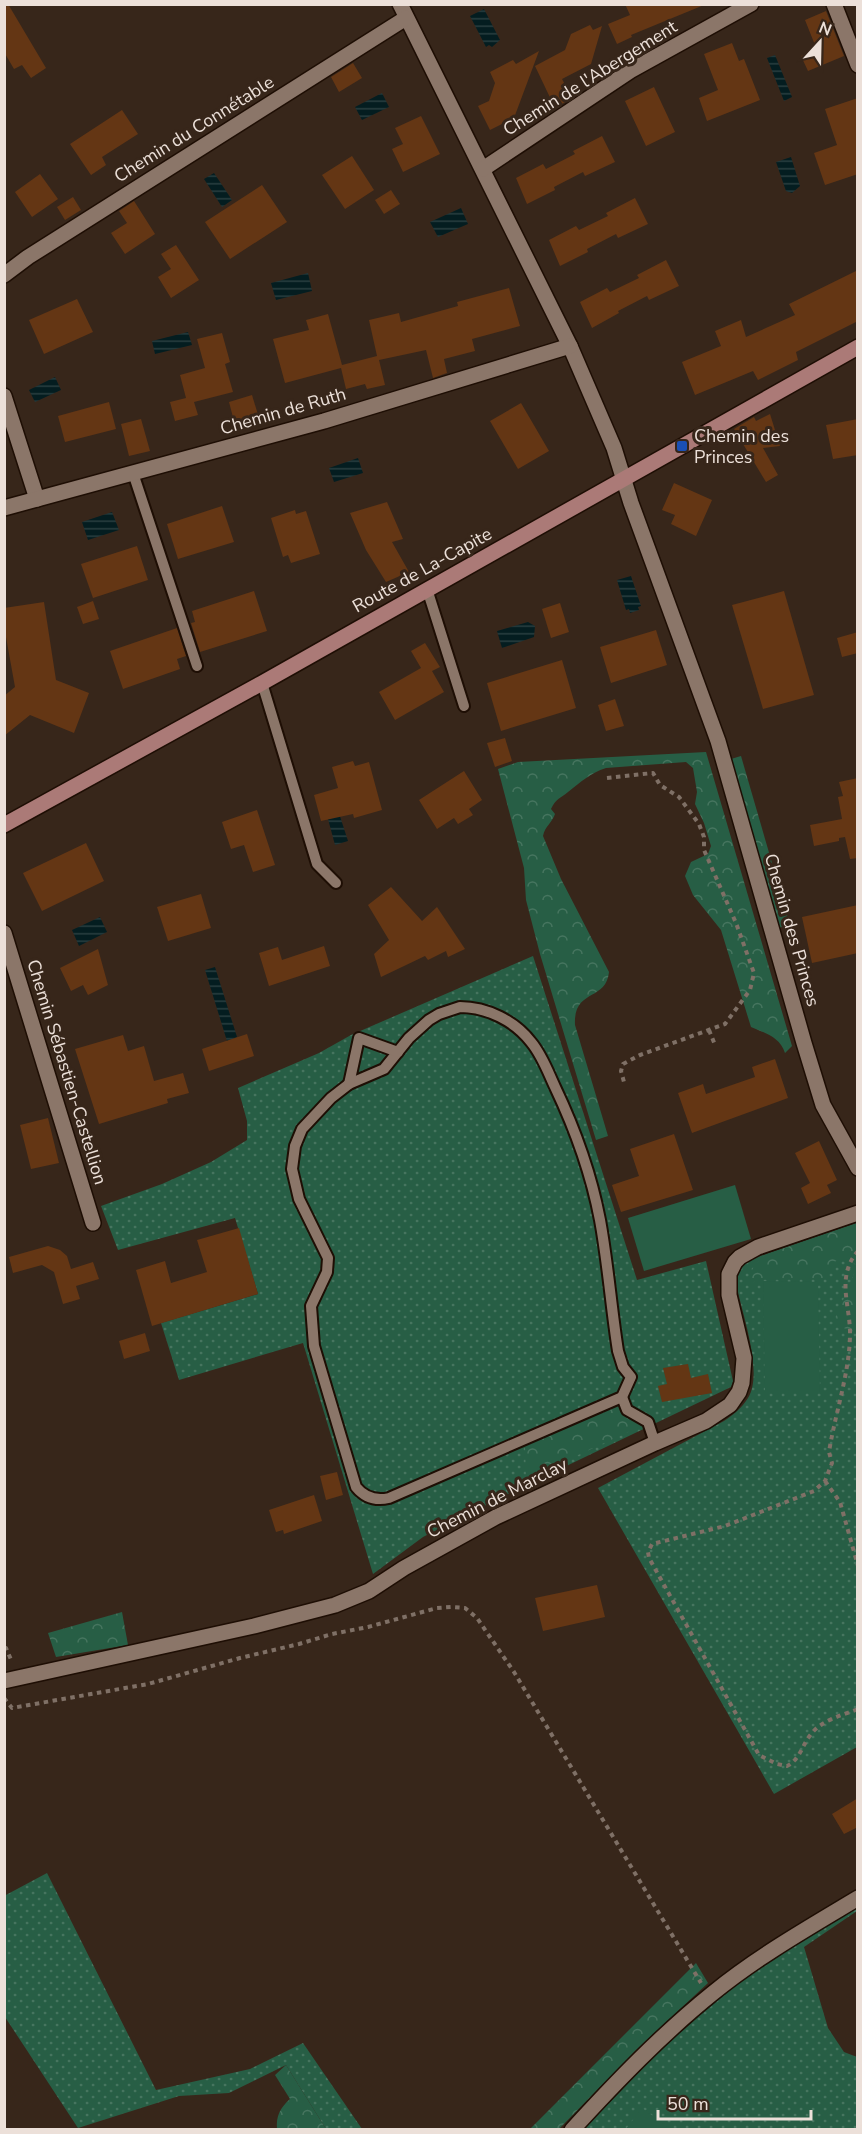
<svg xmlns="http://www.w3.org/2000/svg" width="862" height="2134" font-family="'Nunito Sans',sans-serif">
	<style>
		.green { fill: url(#green-dots) }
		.forest { fill: url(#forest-crowns) }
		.pitch { fill: #275e45 }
		.water { fill: url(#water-rules) }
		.building { fill: #643614 }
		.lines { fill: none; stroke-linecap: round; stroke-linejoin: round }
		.lane-casing { stroke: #1e0e04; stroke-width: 14 }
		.street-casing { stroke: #1e0e04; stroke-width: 18 }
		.secondary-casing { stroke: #1e0e04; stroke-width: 18 }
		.path { stroke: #7f7066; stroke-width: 4; stroke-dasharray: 4.5 4.5; stroke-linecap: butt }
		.lane { stroke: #8b7669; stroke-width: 10 }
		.street { stroke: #8b7669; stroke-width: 15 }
		.secondary { stroke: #ab7a77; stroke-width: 15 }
		.transit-dot { fill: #1a4fb4; stroke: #37261a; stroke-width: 2 }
		.labels { text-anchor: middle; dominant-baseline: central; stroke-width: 6; stroke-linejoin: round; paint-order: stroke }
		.street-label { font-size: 18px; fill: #ece0d9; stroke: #37261a }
		.poi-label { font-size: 18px; fill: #ece0d9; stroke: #37261a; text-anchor: start }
	</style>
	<defs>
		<pattern id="green-dots" width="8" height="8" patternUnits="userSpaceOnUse" patternTransform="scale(1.5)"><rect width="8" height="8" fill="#275e45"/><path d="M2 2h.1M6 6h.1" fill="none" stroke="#46755f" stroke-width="1.8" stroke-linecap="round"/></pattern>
		<pattern id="forest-crowns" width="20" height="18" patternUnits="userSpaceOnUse" patternTransform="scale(1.5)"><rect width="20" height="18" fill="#275e45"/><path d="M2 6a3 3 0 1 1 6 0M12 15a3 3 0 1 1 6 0" fill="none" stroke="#46755f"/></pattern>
		<pattern id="water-rules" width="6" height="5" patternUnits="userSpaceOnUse" patternTransform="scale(1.5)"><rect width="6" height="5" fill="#041d20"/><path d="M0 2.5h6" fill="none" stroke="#293e40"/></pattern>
	</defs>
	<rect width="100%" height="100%" fill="#37261a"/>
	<g class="green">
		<path d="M533,956L637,1280L706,1261L733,1381L731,1387L502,1497L423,1537L373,1574L303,1343L179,1380L161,1323L258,1294L235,1218L118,1250L101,1206L162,1184L211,1162L247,1140V1121L238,1088L319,1053L351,1035Z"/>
		<path d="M857,1223V1747L774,1794L598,1488L724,1421C733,1415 742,1408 748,1398C763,1374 744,1319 738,1292C737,1279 737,1270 746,1261Z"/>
		<path d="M47,1873L156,2090L250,2069L303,2043L362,2129H326L286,2065L229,2093L179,2096L78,2128L5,2017L4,1896Z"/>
		<path d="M857,1905V1911L804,1947L828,2028L844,2052L857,2057V2129L583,2130C632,2080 680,2028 735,1984C773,1954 816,1931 857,1905Z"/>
	</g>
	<g class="forest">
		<path d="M706,752L792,1046L785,1053C780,1037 765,1033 751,1027L721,930L693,895L685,876L691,862L708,854L711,846L704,823L695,804L697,792L693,768L686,762L606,768C590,773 581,782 568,792C560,799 556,798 551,809L555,814C552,823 545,826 543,836L561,879L609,972C606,1002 573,988 575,1025L608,1136L596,1140L540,954L526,900L524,868L498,769L518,762Z"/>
		<path d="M741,756L790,925L778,928L731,759Z"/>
		<path d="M857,1223V1265L843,1258L834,1262L825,1278H759L751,1285C747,1271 757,1261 767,1254Z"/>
		<path d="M857,1267L858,1333H857L833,1324Z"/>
		<path d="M619,1405L625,1417L639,1427L526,1479L525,1446Z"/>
		<path d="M122,1612L128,1645L56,1657L48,1633Z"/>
		<path d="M696,1963L708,1983L636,2050L559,2129H530Z"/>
		<path d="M286,2065L326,2129H277C276,2116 280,2108 290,2099L275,2075Z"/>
	</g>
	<g class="pitch">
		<path d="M735,1185L751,1239L644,1271L628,1218Z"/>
		<path d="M763,1281L818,1282L820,1393H765Z"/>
		<path d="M642,2108L671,2129H626Z"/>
	</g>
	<g class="water">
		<path d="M484,9L500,40L492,47L489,45L486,47L470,16Z"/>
		<path d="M775,55L792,97L784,101L767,58Z"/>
		<path d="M382,93L389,107L362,120L355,107Z"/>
		<path d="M791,157L800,186L792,193L786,191L776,162Z"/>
		<path d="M214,173L232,200L222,207L204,179Z"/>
		<path d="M461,208L468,224L438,237L430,222Z"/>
		<path d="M308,273L312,291L276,300L271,283Z"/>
		<path d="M188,332L192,345L155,354L152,341Z"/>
		<path d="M55,377L61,390L35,402L29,390Z"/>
		<path d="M358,458L363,473L334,482L329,468Z"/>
		<path d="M112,512L119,530L88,540L82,522Z"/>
		<path d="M631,576L641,606L638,607L639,610L630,613L629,609L626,610L617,580Z"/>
		<path d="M528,622L535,626L534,637L502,648L497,631Z"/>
		<path d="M338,810L348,841L335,845L328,819Z"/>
		<path d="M100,917L107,932L79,946L72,930Z"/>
		<path d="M215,967L237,1037L227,1041L205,970Z"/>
	</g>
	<g class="building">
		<path d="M4,4H8L46,68L31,78L22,65L14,69L4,52Z"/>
		<path d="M625,4H704V5L631,35L632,37L617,44L608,24L630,15Z"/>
		<path d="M826,11L844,56L808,71L801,56L817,50L805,20Z"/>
		<path d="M590,25L593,30L602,26L591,64L562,79L572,98L555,108L535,66L565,50L571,34Z"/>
		<path d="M732,43L739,61L744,59L760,100L707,121L699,98L718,90L704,54Z"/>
		<path d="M539,51L514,118L490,130L478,106L489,101L495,83L490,72L513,60L516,64Z"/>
		<path d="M353,63L362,78L339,92L331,77Z"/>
		<path d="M654,87L675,132L646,146L625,101Z"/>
		<path d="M858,98V174L825,185L814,153L837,145L825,109Z"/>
		<path d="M122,110L138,134L102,157L106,165L91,175L70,144Z"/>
		<path d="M421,116L440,154L403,172L392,149L403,144L395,128Z"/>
		<path d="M602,136L615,162L585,176L583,172L554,187L555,190L527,204L516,178L543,164L546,169L575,154L573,151Z"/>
		<path d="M352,156L374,190L345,209L322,175Z"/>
		<path d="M40,174L58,199L32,217L15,192Z"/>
		<path d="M262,185L287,222L230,259L205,222Z"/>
		<path d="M391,190L400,204L384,214L375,200Z"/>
		<path d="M73,197L81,210L65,220L57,207Z"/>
		<path d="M635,198L648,224L618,238L616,234L587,249L588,252L560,266L549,240L576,226L579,230L608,216L606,213Z"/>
		<path d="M134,201L155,234L125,254L111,233L127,223L119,211Z"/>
		<path d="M176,245L199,280L171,298L158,277L171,269L161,254Z"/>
		<path d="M666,260L679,286L649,300L647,296L618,311L619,313L592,328L580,302L607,288L610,292L639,278L637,275Z"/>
		<path d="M858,270V321L796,352L798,360L758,380L753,371L695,395L682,362L721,346L715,331L741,320L746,337L795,315L789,304Z"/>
		<path d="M509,288L520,326L472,339L475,351L444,359L447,373L433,378L426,350L379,360L385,385L367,389L365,384L346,389L341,368L285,383L273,339L309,330L306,320L328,314L342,365L377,356L369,320L399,313L401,322L458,306L457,302Z"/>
		<path d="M77,299L93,332L44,354L29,320Z"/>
		<path d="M222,333L230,362L225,364L233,392L194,402L198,415L175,421L170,402L186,398L180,375L205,368L197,339Z"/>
		<path d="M252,395L259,418L235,425L229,402Z"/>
		<path d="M109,402L116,429L65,442L58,416Z"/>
		<path d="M521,403L549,451L518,469L490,421Z"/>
		<path d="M770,414L780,446L763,448L778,475L766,482L734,429L754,417L756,421Z"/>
		<path d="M141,419L150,451L129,456L121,424Z"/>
		<path d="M858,419V455L833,459L826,425Z"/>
		<path d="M674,483L712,500L696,536L671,524L675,515L662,510Z"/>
		<path d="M387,502L403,539L392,542L409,572L386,582L366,550L350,513Z"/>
		<path d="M222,506L234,542L178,559L167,524Z"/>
		<path d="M295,510L296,514L306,511L320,554L291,563L288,555L283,557L271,518Z"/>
		<path d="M137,546L148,580L93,598L81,564Z"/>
		<path d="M254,591L267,631L200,652L191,623L195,622L192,611Z"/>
		<path d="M784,591L814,695L763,709L732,605Z"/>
		<path d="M93,601L99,619L83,624L77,607Z"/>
		<path d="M44,602L56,680L89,693L74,733L30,715L4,736V696L15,687L4,626V608Z"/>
		<path d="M560,603L569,632L551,638L542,609Z"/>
		<path d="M177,628L186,656L177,659L180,669L123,689L110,651Z"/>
		<path d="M656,630L667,665L611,683L600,647Z"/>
		<path d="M858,632V653L842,657L837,638Z"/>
		<path d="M425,643L440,667L432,671L444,692L395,720L379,692L421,668L411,651Z"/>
		<path d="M562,660L576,708L501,731L487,683Z"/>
		<path d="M615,699L624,726L606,731L598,705Z"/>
		<path d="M505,738L512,761L495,767L487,743Z"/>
		<path d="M353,761L355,766L369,762L382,810L354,818L353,814L321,821L314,795L338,788L332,767Z"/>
		<path d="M464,771L482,800L469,809L473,815L458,824L454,818L437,829L419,800Z"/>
		<path d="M858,778V858L850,859L845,837L839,838V841L814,846L810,825L842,819L838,797L843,796L839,782Z"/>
		<path d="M257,810L275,865L253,872L244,845L231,849L222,822Z"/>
		<path d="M86,843L104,881L42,911L23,873Z"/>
		<path d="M391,887L422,921L437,907L465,949L448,957L446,951L428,960L425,956L381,977L374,954L389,940L368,905Z"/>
		<path d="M201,894L211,928L168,941L157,907Z"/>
		<path d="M858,905V953L812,963L802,917Z"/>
		<path d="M324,946L330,966L269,986L259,953L278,947L282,960Z"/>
		<path d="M98,949L108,985L88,995L83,985L71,991L60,968Z"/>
		<path d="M247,1034L254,1056L209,1071L202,1049Z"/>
		<path d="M123,1035L128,1051L144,1046L154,1081L183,1073L189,1093L167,1099L168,1103L99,1124L75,1049Z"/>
		<path d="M775,1059L788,1098L692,1133L678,1093L703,1084L706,1094L755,1077L752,1067Z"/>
		<path d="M48,1118L59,1163L31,1169L20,1125Z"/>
		<path d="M674,1134L693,1190L621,1212L612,1185L639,1176L630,1149Z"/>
		<path d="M819,1141L837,1180L827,1185L831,1193L808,1204L801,1188L810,1183L795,1153Z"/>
		<path d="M239,1228L258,1294L152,1326L136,1270L165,1261L171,1283L207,1272L197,1240Z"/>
		<path d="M48,1246L60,1250L67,1256L71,1269L93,1262L99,1279L76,1286L80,1299L63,1304L54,1272L42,1265L13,1273L9,1257Z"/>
		<path d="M145,1333L150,1351L124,1359L119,1341Z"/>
		<path d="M688,1364L691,1378L708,1374L712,1393L662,1402L658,1386L667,1384L663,1368Z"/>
		<path d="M337,1472L343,1495L326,1500L320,1476Z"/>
		<path d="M314,1495L322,1521L284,1534L283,1530L276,1532L269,1510Z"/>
		<path d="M597,1585L605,1617L543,1631L535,1598Z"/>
		<path d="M858,1798V1827L844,1834L832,1814Z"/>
	</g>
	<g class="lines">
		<g class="lane-casing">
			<g id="lane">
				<path d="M133,473L197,666"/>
				<path d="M427,589L464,706"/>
				<path d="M262,683L317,864L336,883"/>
				<path d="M460,1007C487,1007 515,1021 531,1042C542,1055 548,1072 555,1087C575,1129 591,1173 600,1220C608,1263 611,1307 618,1351L623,1367L631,1377L622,1397L389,1498C376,1501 365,1498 356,1487L314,1346L311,1306L327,1272L328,1258L299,1199L292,1169L295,1146L302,1129L331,1098L349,1084L384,1069L409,1038L429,1020L439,1014Z"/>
				<path d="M349,1084L359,1038L398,1052"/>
				<path d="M622,1397L627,1410L648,1422L655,1443"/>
			</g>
		</g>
		<g class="street-casing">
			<g id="street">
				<path d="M400,4L570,346L614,448L631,503L718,741L804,1043L823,1105L858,1168"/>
				<path d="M834,4L858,65"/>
				<path d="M483,169L630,71L751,4"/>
				<path d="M4,275L28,257L406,18"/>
				<path d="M4,396L37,499"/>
				<path d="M4,508L324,421L570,346"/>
				<path d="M4,933L93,1223"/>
				<path d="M4,1681L254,1626L335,1605L369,1591L404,1568L496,1517L655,1443L706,1421L730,1405L739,1392L742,1383L744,1358L729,1295V1274L735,1262L740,1257L758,1247L858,1213"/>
				<path d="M572,2130C616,2082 662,2034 713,1993C757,1957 808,1928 858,1898"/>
			</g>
		</g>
		<g class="secondary-casing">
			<path id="secondary" d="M4,825L262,683L858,347"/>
		</g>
		<g class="path">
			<path d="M607,778L653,773L660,785L679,797L699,824L704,837V850L736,923L754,973L750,990L725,1024L640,1055L623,1064L621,1071L624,1082"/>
			<path d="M709,1030L715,1045"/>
			<path d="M858,1251C835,1277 851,1307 850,1336C849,1375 835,1414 829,1452L832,1463L825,1481L814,1491L725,1526L652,1544L648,1552L649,1558L759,1755L777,1764L787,1766C801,1759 802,1744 812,1733C822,1720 843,1715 858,1709"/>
			<path d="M825,1481L840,1502L858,1566"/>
			<path d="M4,1648H6L12,1662"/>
			<path d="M4,1698L12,1708L148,1684L240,1658L299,1644L332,1634L368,1627L437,1608L451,1607L465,1608L477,1618L514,1672L701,1983"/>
			<path d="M4,1809V1810"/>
		</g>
		<use href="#lane" class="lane"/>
		<use href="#street" class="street"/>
		<use href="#secondary" class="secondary"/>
	</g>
	<rect class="transit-dot" x="676" y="440" width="12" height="12" rx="3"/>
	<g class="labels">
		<g class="street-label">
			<text transform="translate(590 78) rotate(-32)">Chemin de l'Abergement</text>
			<text transform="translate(194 129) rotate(-32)">Chemin du Connétable</text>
			<text transform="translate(283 411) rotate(-16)">Chemin de Ruth</text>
			<text transform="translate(422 570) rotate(-29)">Route de La-Capite</text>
			<text transform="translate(792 930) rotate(74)">Chemin des Princes</text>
			<text transform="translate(67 1072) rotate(73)">Chemin Sébastien-Castellion</text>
			<text transform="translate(497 1498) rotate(-27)">Chemin de Marclay</text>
		</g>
		<g class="poi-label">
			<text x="694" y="436">Chemin des<tspan x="694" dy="21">Princes</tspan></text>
		</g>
	</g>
	<rect width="862" height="2134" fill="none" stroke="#ece0d9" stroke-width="12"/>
	<g transform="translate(820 42) rotate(22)" stroke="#37261a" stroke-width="4.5" paint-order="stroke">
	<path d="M0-4.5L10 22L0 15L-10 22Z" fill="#ece0d9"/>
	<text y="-9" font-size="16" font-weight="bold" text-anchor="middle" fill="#ece0d9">N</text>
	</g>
	<path d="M658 2110v9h153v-9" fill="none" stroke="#ece0d9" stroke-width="3"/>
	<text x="667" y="2110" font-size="18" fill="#ece0d9" stroke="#37261a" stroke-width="4.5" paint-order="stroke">50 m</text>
</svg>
